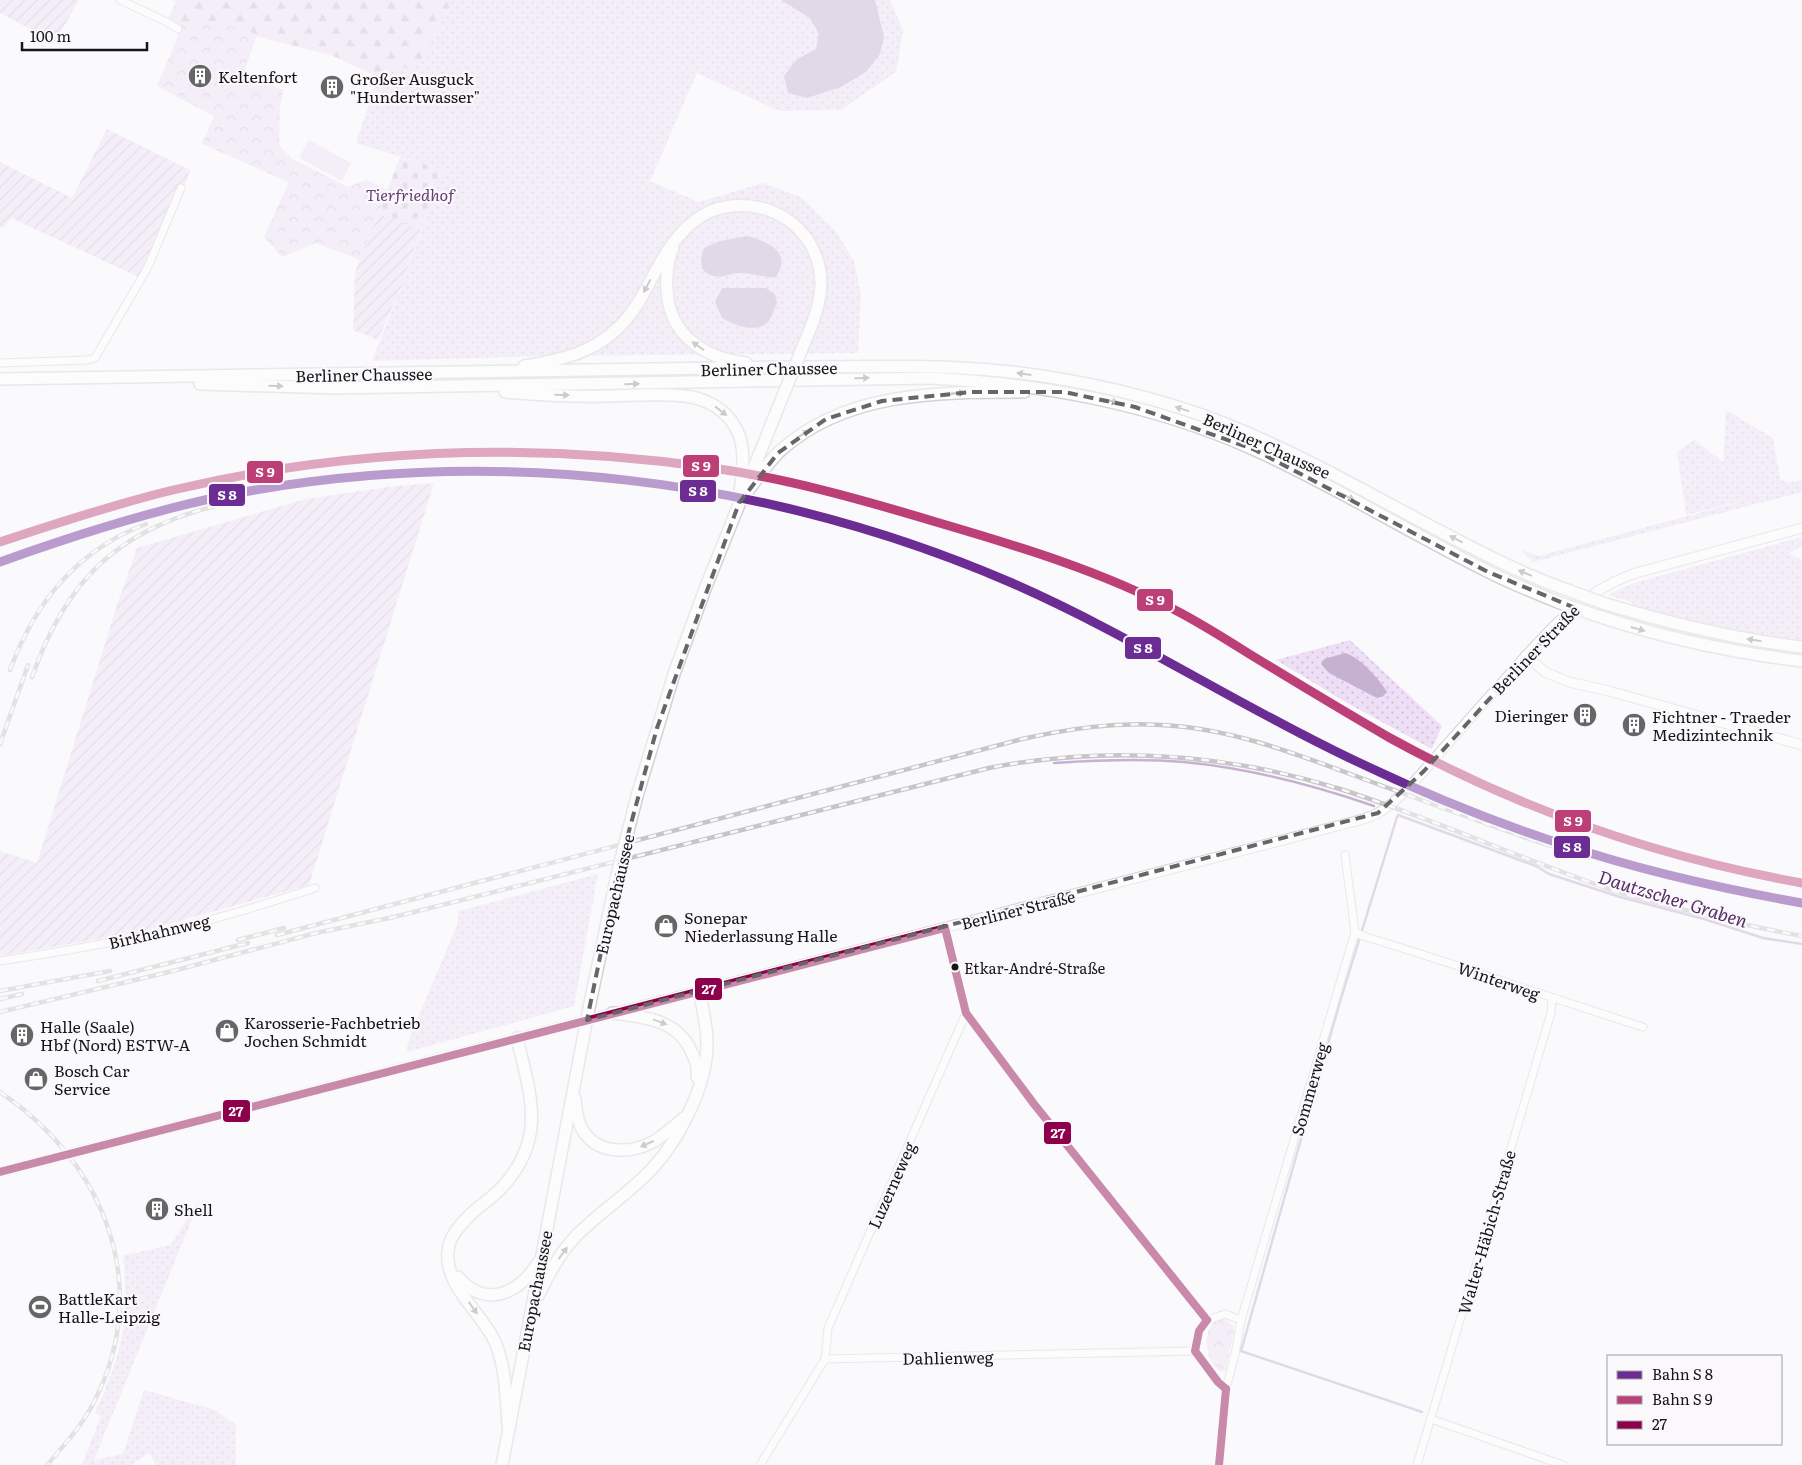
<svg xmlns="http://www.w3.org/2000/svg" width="1802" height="1465" font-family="Literata,serif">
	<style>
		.grass { fill: url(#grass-dots) }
		.forest { fill: url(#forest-firs) }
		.cemetery { fill: url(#cemetery-stones) }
		.park { fill: url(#park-crowns) }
		.garden { fill: url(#garden-furrows) }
		.pitch { fill: #eedff6 }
		.water { fill: #c6b2d0 }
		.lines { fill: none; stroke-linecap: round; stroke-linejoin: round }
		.stream { stroke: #c6b2d0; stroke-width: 2.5 }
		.minor-casing { stroke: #d4d2d4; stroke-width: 9 }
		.tertiary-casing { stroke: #d4d2d4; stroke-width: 11 }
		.primary-casing { stroke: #d4d2d4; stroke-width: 14 }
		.trunk-casing { stroke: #d4d2d4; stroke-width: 14 }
		.minor { stroke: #fefefe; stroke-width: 7 }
		.tertiary { stroke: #fefefe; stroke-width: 9 }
		.primary { stroke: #fefefe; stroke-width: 11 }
		.trunk { stroke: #fefefe; stroke-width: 11 }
		.rail-casing { stroke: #c6c6c6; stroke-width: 4.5 }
		.rail { stroke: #fbf8fc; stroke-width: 2.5; stroke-dasharray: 8; stroke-linecap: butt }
		.primary-bridge-casing { stroke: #d4d2d4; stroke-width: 14; stroke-linecap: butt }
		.trunk-bridge-casing { stroke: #d4d2d4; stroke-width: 14; stroke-linecap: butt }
		.primary-bridge { stroke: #fefefe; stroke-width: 11 }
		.trunk-bridge { stroke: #fefefe; stroke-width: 11 }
		.bus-1-casing { stroke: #fbf8fc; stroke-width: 11 }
		.bus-1 { stroke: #8d004b; stroke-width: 8 }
		.rail-1-casing { stroke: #fbf8fc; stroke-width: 12 }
		.rail-2-casing { stroke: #fbf8fc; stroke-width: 12 }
		.rail-1 { stroke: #6b2c94; stroke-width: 9 }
		.rail-2 { stroke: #bc4077; stroke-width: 9 }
		.oneway { fill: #969696 }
		.marked { fill: none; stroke: #666567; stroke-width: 4; stroke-dasharray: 10 6; stroke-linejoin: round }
		.bus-dot { fill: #161617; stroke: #fbf8fc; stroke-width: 2 }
		.labels { text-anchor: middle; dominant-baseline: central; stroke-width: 4.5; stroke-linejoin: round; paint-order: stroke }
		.bus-label { font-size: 15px; fill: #161617; stroke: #fbf8fc; text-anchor: start }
		.poi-label { font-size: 16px; fill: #161617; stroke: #fbf8fc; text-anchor: start }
		.park-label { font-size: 16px; font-style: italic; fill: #643d73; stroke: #fbf8fc }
		.street-label { font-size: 16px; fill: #161617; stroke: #fbf8fc }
		.water-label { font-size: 18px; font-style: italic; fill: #542d63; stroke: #fbf8fc }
		.line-badge { stroke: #fbf8fc; stroke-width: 2 }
		.badge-label { font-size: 14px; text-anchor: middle; font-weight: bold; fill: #fff }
	</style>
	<defs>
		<pattern id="grass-dots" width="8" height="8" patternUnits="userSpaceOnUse" patternTransform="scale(1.25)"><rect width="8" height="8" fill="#eedff6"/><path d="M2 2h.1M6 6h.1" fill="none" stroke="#cbbfd2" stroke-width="1.8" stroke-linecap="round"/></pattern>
		<pattern id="forest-firs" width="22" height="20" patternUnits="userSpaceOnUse" patternTransform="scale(1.25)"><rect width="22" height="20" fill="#eedff6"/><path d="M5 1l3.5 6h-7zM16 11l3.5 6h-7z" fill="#cbbfd2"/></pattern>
		<pattern id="cemetery-stones" width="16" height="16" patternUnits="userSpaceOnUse" patternTransform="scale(1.25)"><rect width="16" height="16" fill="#eedff6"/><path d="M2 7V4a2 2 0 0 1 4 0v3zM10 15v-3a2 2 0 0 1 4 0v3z" fill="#cbbfd2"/></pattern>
		<pattern id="park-crowns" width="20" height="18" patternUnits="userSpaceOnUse" patternTransform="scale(1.25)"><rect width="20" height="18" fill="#eedff6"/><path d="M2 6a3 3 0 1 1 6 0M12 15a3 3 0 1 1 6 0" fill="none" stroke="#cbbfd2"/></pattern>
		<pattern id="garden-furrows" width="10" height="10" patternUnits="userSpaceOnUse" patternTransform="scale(1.25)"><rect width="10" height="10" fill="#eedff6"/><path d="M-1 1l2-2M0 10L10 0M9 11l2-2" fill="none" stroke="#cbbfd2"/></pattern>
	</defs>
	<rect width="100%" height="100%" fill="#faf9fb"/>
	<g class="grass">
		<path d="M453,0H890L903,30L896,72L841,110L779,111L697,73L650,181L699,202L763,183L801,197L836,232L854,261L861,295L858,353L543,356L372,361L401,288L443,170L356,143L378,77L420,62Z"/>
		<path d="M1726,410L1773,438L1780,479L1789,483L1802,480V492L1533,562L1521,550L1539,556L1751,499L1686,515L1677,452L1694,440L1723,462Z"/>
		<path d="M1802,537V546L1789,553L1802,560V640L1759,634L1695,622L1634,606L1632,602L1608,595L1634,583Z"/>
		<path d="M1350,640L1442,726L1432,749L1349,704L1276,660Z"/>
		<path d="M598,874L574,1006L407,1052L408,1042L457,925L459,911Z"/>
		<path d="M201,1197L94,1460L123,1454L144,1390L215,1410L236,1425V1465H156L149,1453L131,1465H82L101,1416L95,1413C108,1384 120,1356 124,1324C127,1301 125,1277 123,1254L126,1255L171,1245Z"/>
	</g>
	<path class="forest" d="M171,0H453L420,62L378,77L331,55L214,26L183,30L167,22L176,2Z"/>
	<path class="cemetery" d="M400,157L444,170L421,230L378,214Z"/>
	<g class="park">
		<path d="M213,21L257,34L243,75L284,90L280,104L279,145L292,159L348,187L366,180L387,190L360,260L316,243L282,257L264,237L289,182L202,144L214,116L157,86L177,39L179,25Z"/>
		<path d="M1224,1318L1233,1325L1234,1330L1226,1370L1220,1372C1204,1358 1199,1324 1224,1318Z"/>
	</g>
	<g class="garden">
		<path d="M0,0H79L55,42L0,13Z"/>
		<path d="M107,129L190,170L183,191L139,277L11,218L4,228L0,227V162L72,198Z"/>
		<path d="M378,214L421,230L401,288L378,340L353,330L355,272Z"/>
		<path d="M434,483L309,885L140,932L0,956V851L37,863L117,605L137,548L306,499L388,487Z"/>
	</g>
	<path class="pitch" d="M309,140L351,163L342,181L299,158Z"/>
	<g class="water">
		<path d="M781,0H875L884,37L880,54L867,71L841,87L807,98L788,93L784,76L797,59L816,49L819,34L810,18Z"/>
		<path d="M747,236C770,242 793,253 775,278C764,277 753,274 743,273C726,272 718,284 702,269L701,258L704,248L720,241Z"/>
		<path d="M722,288H766L775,295L777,303C774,309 772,317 768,322C755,334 735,325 722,318L715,302Z"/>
		<path d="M1345,653C1361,658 1378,678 1387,692L1382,697H1375L1329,673L1321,664L1324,659Z"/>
	</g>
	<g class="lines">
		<g class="stream">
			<path d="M1054,763C1097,760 1140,758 1184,762C1248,768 1313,785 1374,806"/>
			<path d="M1398,815L1536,866L1549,874L1620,897L1704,919L1763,938L1802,944"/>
			<path d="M1397,817L1339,1005L1241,1351L1422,1412"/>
		</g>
		<g class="minor-casing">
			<g id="minor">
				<path d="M120,0L167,22L178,29"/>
				<path d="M0,363L88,360L95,358L148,267L181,188"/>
				<path d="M945,928L966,1013L1034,1104L1207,1320"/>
				<path d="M1355,932L1363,936C1457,964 1550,998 1643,1027"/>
				<path d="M0,961C53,953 105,944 157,933C211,921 263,905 315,888"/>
				<path d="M1241,1320L1355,932L1345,855"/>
				<path d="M825,1359L828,1328L966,1013"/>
				<path d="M1431,1419L1563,1465"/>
				<path d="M760,1465L825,1359L1195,1351"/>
				<path d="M1219,1465L1226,1389L1235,1354L1241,1320L1225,1314C1200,1322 1200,1325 1195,1351L1218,1382L1226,1389"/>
				<path d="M1417,1465L1551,1013L1552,999"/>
			</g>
		</g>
		<g class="tertiary-casing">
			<g id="tertiary">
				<path d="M1526,655L1545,672L1569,682L1609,691L1802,745"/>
				<path d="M0,1172L1356,821C1363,819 1371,817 1378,813C1400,801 1425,769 1442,750C1464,725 1486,700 1508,676C1546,633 1580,592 1636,573L1802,528"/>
			</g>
		</g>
		<g class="primary-casing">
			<g id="primary">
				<path d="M683,231C691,223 700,216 711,211C762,192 819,224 821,282C821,304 812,325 804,344"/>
				<path d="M637,796L674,674L705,589L784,393"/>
				<path d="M590,1003L617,875"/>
				<path d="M612,1013C643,1017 677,1019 691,1051C696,1061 698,1065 697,1077"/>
				<path d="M575,1099C576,1109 577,1121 582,1129C596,1154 628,1154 651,1143C663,1137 674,1126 685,1117"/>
				<path d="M458,1277C486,1309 518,1294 538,1263"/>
				<path d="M538,1296C549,1274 560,1252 577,1235C600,1212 628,1194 651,1170C679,1140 707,1086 707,1044C707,1026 703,1009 699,991"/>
				<path d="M508,1426C506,1398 506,1370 496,1344C483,1313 444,1287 448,1251C449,1236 462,1223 472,1213C482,1204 495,1196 504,1185C547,1137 530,1094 517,1038"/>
				<path d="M502,1465L583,1039"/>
			</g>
		</g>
		<g class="trunk-casing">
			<g id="trunk">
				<path d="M673,248C667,262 666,275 667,290C669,335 704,358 746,363"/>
				<path d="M524,366C572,359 611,347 638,303C653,278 663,253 683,231"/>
				<path d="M0,379L778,367C852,367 927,364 1001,371C1075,378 1162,398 1231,426C1324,464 1409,518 1499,561C1523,573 1548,583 1573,592"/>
				<path d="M200,384L335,388L931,378C1042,384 1150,403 1253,449C1333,485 1408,532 1487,571C1510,583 1535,593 1560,603"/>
				<path d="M505,392C539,395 573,397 607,396C634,396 664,392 691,397C708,400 725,410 734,425C749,447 741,478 739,503"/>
				<path d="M739,503C752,486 764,467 779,452C845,391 940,392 1024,392"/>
				<path d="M1603,603C1668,623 1734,639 1802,647"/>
				<path d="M1592,614C1663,638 1727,652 1802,661"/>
			</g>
		</g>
		<use href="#minor" class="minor"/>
		<use href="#tertiary" class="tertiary"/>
		<use href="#primary" class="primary"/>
		<use href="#trunk" class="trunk"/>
		<g class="rail-casing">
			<g id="rail">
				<path d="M10,670C35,602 77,550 146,524"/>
				<path d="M32,677C66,581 116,531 215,506"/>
				<path d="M0,744L28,665"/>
				<path d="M277,935L1022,739C1068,729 1113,722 1161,725C1227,728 1289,751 1350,774C1408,795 1466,817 1524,837C1590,860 1658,874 1726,888"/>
				<path d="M238,940L284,928"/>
				<path d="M98,981L248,943"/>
				<path d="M0,991L110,971"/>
				<path d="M0,999L22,994"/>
				<path d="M0,1012L173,971L316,933L394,917L989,768C1108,745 1224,753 1340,789C1431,818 1519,858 1609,889C1629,896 1650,901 1670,906C1714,918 1758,928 1802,936"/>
				<path d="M0,1092C104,1162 154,1285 94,1402C82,1426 64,1445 47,1465"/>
			</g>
		</g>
		<use href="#rail" class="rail"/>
		<g class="primary-bridge-casing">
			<g id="primary-bridge">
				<path d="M784,393L804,344"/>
				<path d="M617,875L637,796"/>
				<path d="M583,1039L590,1003"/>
			</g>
		</g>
		<g class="trunk-bridge-casing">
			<g id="trunk-bridge">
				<path d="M1573,592L1603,603"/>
				<path d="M1560,603L1592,614"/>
			</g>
		</g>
		<use href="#primary-bridge" class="primary-bridge"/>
		<use href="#trunk-bridge" class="trunk-bridge"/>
		<g class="bus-1-casing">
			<g id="bus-1">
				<path d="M945,928L966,1013L1034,1104L1207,1320"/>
				<path d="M0,1172L945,928"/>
				<path d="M1207,1320L1199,1331L1195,1351L1218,1382L1226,1389"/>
				<path d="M1219,1465L1226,1389"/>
			</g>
		</g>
		<use href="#bus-1" class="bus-1"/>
		<g class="rail-1-casing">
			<path id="rail-1" d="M0,562C75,535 150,511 228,495C491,444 767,477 1012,583C1122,631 1225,697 1333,750C1410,788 1489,821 1571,847C1646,872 1724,889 1802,903"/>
		</g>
		<g class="rail-2-casing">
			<path id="rail-2" d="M0,542C57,523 115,504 173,490C351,448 534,442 713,468C789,479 863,500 936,522C1018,546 1101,571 1177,611C1202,624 1227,640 1251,655C1297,683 1343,711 1390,738C1519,809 1657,857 1802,883"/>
		</g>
		<use href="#rail-1" class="rail-1"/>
		<use href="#rail-2" class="rail-2"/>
	</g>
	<defs><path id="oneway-solid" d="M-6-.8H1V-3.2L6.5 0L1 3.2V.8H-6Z" transform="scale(1.25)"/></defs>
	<g class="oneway">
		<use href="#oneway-solid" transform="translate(647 286) rotate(118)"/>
		<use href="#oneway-solid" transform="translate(698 346) rotate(-145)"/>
		<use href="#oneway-solid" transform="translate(1024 374) rotate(-172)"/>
		<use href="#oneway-solid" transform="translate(862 378) rotate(-1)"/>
		<use href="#oneway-solid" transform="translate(632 384) rotate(-1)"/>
		<use href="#oneway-solid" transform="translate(276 386) rotate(2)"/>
		<use href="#oneway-solid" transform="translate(958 393) rotate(-3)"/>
		<use href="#oneway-solid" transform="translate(562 395) rotate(2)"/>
		<use href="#oneway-solid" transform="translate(1111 401) rotate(13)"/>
		<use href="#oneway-solid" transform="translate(1182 409) rotate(-162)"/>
		<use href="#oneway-solid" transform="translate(721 411) rotate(38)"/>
		<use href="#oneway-solid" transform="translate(803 434) rotate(-33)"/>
		<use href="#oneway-solid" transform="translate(1348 497) rotate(28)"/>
		<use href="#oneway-solid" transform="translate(1456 539) rotate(-152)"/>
		<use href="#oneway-solid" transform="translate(1525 573) rotate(-157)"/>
		<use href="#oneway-solid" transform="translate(1638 629) rotate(16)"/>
		<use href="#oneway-solid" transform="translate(1754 640) rotate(-171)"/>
		<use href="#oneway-solid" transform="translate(660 1022) rotate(20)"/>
		<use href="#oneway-solid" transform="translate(647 1144) rotate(156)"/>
		<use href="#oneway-solid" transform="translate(563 1253) rotate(-54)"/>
		<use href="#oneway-solid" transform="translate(473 1308) rotate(55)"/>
	</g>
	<path d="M0 0H1802V1465H0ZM972,392H1064L1135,407L1253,449L1488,572L1573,607L1424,771L1378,813L587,1020L617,875L657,728L739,503L778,453L826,419L882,401Z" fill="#faf9fb" fill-opacity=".55" fill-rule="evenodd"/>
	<path class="marked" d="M972,392H1064L1135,407L1253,449L1488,572L1573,607L1424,771L1378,813L587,1020L617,875L657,728L739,503L778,453L826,419L882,401Z"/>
	<defs>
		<g id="building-disc" transform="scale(1.25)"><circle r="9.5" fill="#666567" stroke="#fbf8fc"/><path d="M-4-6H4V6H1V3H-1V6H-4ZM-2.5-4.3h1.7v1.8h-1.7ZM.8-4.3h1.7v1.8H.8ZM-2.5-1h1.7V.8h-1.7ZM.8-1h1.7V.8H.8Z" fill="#fff"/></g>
		<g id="shop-disc" transform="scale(1.25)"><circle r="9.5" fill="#666567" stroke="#fbf8fc"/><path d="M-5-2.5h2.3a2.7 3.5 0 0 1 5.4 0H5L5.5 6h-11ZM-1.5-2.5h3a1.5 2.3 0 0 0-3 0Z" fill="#fff"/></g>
		<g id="stadium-disc" transform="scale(1.25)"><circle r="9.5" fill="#666567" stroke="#fbf8fc"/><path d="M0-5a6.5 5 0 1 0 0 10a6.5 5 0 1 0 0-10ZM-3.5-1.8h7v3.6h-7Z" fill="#fff"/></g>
	</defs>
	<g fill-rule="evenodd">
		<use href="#building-disc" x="200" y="76"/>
		<use href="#building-disc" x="332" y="87"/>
		<use href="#building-disc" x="1585" y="715"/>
		<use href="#building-disc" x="1634" y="725"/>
		<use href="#shop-disc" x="666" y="926"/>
		<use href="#shop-disc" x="227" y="1031"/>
		<use href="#building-disc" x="22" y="1035"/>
		<use href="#shop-disc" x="36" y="1079"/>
		<use href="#building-disc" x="157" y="1209"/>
		<use href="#stadium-disc" x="40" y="1307"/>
	</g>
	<circle class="bus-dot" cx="955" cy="967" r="4.5"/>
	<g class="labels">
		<g class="bus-label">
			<text x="964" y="967">Etkar-André-Straße</text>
		</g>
		<g class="poi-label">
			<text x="218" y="76">Keltenfort</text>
			<text x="350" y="78">Großer Ausguck<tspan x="350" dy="18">"Hundertwasser"</tspan></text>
			<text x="1568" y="715" text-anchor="end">Dieringer</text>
			<text x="1652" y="716">Fichtner - Traeder<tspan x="1652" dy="18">Medizintechnik</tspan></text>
			<text x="684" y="917">Sonepar<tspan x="684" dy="18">Niederlassung Halle</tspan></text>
			<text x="244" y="1022">Karosserie-Fachbetrieb<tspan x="244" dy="18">Jochen Schmidt</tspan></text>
			<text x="40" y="1026">Halle (Saale)<tspan x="40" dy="18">Hbf (Nord) ESTW-A</tspan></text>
			<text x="54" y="1070">Bosch Car<tspan x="54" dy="18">Service</tspan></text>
			<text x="174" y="1209">Shell</text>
			<text x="58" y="1298">BattleKart<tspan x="58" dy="18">Halle-Leipzig</tspan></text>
		</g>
		<g class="park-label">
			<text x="410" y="194">Tierfriedhof</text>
		</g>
		<g class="street-label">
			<text transform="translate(769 368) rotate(-1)">Berliner Chaussee</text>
			<text transform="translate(364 374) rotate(-1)">Berliner Chaussee</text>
			<text transform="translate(1267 445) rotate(24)">Berliner Chaussee</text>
			<text transform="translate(1535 649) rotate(-46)">Berliner Straße</text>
			<text transform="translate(614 894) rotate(-77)">Europachaussee</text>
			<text transform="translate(1018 909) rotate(-14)">Berliner Straße</text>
			<text transform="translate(159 931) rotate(-13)">Birkhahnweg</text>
			<text transform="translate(1499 980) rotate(19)">Winterweg</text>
			<text transform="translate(1309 1089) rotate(-74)">Sommerweg</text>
			<text transform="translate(891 1185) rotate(-66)">Luzerneweg</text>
			<text transform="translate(1486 1232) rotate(-74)">Walter-Häbich-Straße</text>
			<text transform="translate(534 1291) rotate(-79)">Europachaussee</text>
			<text transform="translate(948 1357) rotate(-1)">Dahlienweg</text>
		</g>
		<g class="water-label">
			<text transform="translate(1673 898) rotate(17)">Dautzscher Graben</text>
		</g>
	</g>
	<g class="line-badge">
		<rect x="682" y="454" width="38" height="24" rx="5" fill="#bc4077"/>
		<rect x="246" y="460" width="38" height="24" rx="5" fill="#bc4077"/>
		<rect x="679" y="479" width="38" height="24" rx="5" fill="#6b2c94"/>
		<rect x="208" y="483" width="38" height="24" rx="5" fill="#6b2c94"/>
		<rect x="1136" y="588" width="38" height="24" rx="5" fill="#bc4077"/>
		<rect x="1124" y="636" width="38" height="24" rx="5" fill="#6b2c94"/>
		<rect x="1554" y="809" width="38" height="24" rx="5" fill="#bc4077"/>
		<rect x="1553" y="835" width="38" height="24" rx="5" fill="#6b2c94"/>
		<rect x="694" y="977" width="29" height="24" rx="5" fill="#8d004b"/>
		<rect x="222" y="1099" width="29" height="24" rx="5" fill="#8d004b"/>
		<rect x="1043" y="1121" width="29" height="24" rx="5" fill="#8d004b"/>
	</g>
	<g class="badge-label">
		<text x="701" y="471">S 9</text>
		<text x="265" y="477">S 9</text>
		<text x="698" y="496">S 8</text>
		<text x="227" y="500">S 8</text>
		<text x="1155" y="605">S 9</text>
		<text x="1143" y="653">S 8</text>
		<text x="1573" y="826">S 9</text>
		<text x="1572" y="852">S 8</text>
		<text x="709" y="994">27</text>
		<text x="236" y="1116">27</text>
		<text x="1058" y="1138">27</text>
	</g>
	<rect x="1607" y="1355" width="175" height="90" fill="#fbf8fc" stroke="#9f9ea0"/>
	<rect x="1617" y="1371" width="25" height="8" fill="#6b2c94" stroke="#9f9ea0"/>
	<text x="1652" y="1380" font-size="15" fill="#161617">Bahn S 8</text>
	<rect x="1617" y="1396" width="25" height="8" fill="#bc4077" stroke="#9f9ea0"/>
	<text x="1652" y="1405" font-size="15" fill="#161617">Bahn S 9</text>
	<rect x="1617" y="1421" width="25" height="8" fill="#8d004b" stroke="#9f9ea0"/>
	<text x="1652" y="1430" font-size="15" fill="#161617">27</text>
	<path d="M22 42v8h125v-8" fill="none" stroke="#161617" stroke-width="2.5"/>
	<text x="30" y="42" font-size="15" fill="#161617" stroke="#fbf8fc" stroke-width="4" paint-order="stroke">100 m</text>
</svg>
